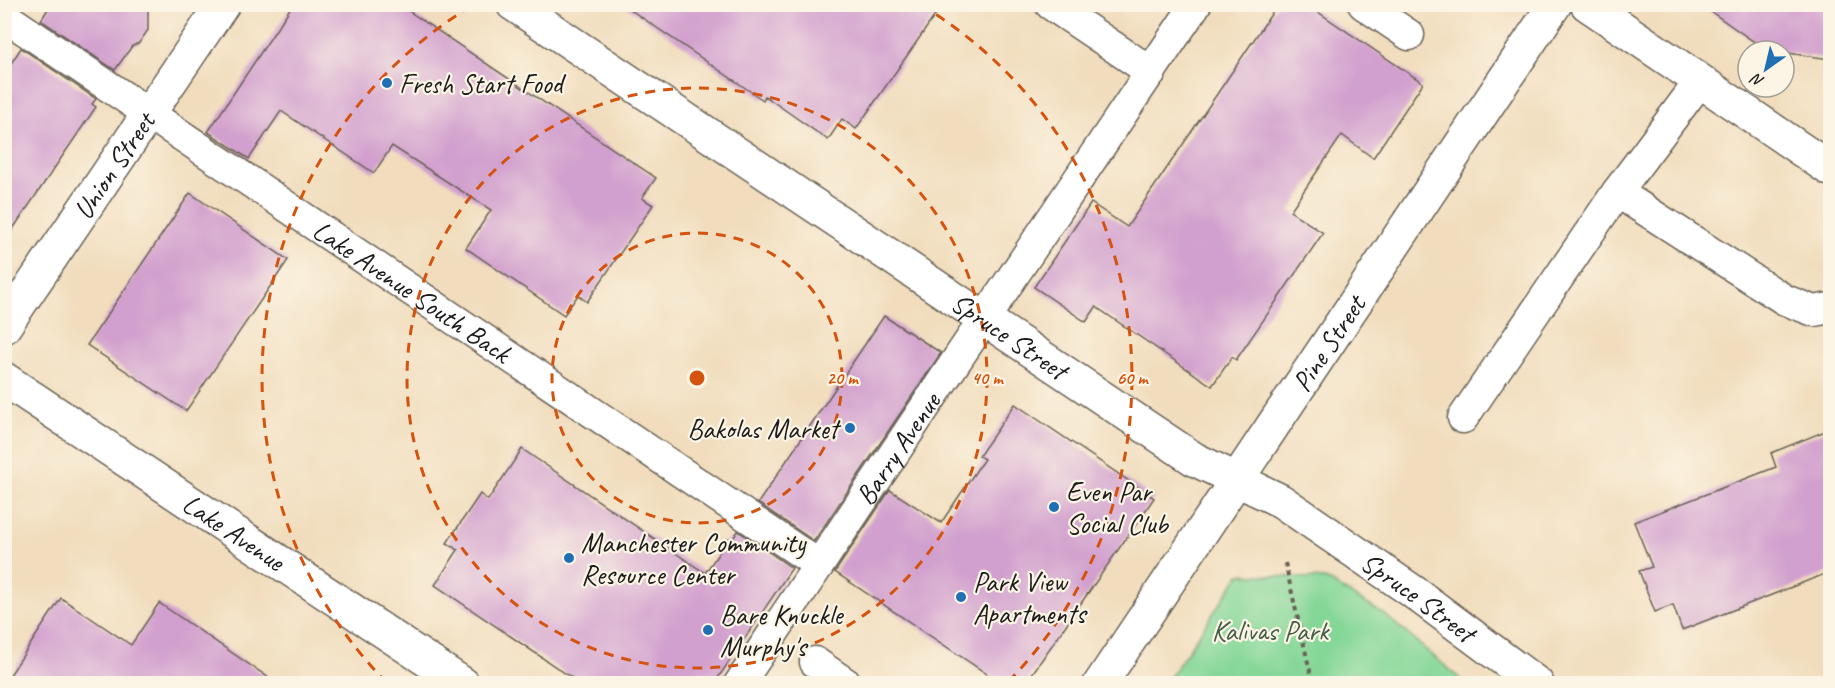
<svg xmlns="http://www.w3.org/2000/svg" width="1835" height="688" font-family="Caveat,sans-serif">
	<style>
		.park { fill: #85d798; stroke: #507a5a; stroke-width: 1.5 }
		.building { fill: #d2a0ce }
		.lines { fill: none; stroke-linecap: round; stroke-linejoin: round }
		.service-casing { stroke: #676054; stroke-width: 33 }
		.minor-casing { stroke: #676054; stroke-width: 36 }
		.tertiary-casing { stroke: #676054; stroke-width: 36 }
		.path { stroke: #676054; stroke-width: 4; stroke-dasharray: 4.5 4.5; stroke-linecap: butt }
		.service { stroke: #fff; stroke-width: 30 }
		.minor { stroke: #fff; stroke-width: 33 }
		.tertiary { stroke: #fff; stroke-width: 33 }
		.ring { fill: none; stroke: #d4530e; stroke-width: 3; stroke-dasharray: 10 8 }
		.poi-dot { fill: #1f6fb2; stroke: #fcf5e5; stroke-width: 2 }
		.labels { text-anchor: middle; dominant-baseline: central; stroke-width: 4.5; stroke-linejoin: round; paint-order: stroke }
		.poi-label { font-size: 28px; fill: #1c1c1c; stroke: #fcf5e5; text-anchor: start }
		.street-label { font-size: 28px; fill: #1c1c1c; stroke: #fcf5e5 }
		.park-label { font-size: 28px; fill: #415d47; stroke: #fcf5e5 }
		.centre { fill: #d4530e; stroke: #fcf5e5; stroke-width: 3 }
		.ring-label { font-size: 18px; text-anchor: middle; font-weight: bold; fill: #d4530e; stroke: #fcf5e5; stroke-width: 4.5; stroke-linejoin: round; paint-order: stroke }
	</style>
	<rect width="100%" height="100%" fill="#fcf5e5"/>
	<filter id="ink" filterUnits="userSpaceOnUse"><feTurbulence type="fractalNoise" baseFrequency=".0167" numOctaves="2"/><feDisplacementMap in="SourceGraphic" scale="12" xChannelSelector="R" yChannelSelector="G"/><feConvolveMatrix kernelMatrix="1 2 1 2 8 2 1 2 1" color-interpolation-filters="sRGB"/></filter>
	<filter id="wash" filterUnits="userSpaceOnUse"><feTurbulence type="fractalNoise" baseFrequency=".008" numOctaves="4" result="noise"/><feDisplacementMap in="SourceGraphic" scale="24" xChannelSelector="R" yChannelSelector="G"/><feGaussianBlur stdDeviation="1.35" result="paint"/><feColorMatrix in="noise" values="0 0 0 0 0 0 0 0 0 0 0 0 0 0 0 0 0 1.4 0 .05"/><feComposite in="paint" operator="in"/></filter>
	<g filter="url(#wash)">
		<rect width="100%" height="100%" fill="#f1ddbd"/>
		<path class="park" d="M1240,574L1325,579L1384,614L1465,683H1166Z"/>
		<g id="blocks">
			<g class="building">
				<path d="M51,4H148V30L139,43L132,46L115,70L41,20Z"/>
				<path d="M293,4H398L656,178L642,198L653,205L587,302L578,295L564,315L466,248L491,210L392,146L374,173L281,111L249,159L208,132Z"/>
				<path d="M622,4H943L856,129L842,119L828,140L765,96L763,100Z"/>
				<path d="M1278,4H1306L1423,83L1373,158L1342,135L1290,211L1323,233L1236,360L1232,357L1212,386L1096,307L1086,322L1034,287L1091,203L1127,227Z"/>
				<path d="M1700,4H1830V59L1774,51L1753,41Z"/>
				<path d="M21,48L96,99L92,104L96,107L4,242V74Z"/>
				<path d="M190,193L288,260L186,411L87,345Z"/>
				<path d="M884,316L941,353L814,541L758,503Z"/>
				<path d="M1015,404L1154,498L1025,684H1002L835,572L890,490L941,523L984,459L979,456Z"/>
				<path d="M1830,429V572L1682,630L1673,605L1655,612L1639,571L1652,567L1634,522L1776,467L1771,453Z"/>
				<path d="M522,449L705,573L729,538L732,540L738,531L792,568L714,684H581L435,585L458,550L447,543L480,494L488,500Z"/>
				<path d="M61,598L131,645L159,603L278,684H4Z"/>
			</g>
		</g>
	</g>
	<g filter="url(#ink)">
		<use href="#blocks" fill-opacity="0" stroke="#676054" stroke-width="1.5"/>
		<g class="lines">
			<g class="service-casing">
				<g id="service">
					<path d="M1050,4L1151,72"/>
					<path d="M1363,4L1409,35"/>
					<path id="s1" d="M4,16L819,565"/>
					<path d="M1617,192L1700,81"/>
					<path d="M1463,418L1617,192L1785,300L1814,311L1830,308"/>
					<path d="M815,662L847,684"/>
					<path id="s2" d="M739,684L1196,4"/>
				</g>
			</g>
			<g class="minor-casing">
				<g id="minor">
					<path d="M1587,4L1830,169"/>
					<path id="s3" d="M4,327L223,4"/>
					<path id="s4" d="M1100,684L1555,4"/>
				</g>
			</g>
			<g class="tertiary-casing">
				<g id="tertiary">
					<path id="s5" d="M513,4L1194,459L1281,501L1412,591L1537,684"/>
					<path id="s6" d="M4,379L463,684"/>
				</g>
			</g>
			<path class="path" d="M1285,563L1313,684"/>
			<use href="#service" class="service"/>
			<use href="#minor" class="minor"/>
			<use href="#tertiary" class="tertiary"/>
		</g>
	</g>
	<g class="ring">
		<circle cx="697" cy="378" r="145"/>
		<circle cx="697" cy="378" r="290"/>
		<path d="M387 683A435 435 0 0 1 473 5M921 5A435 435 0 0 1 1007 683"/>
	</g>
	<g class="poi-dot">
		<circle cx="387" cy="83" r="6"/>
		<circle cx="850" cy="428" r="6"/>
		<circle cx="1054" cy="507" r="6"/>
		<circle cx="569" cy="558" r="6"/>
		<circle cx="961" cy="597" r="6"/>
		<circle cx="708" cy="630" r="6"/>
	</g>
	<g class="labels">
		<g class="poi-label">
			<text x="399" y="83">Fresh Start Food</text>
			<text x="838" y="428" text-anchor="end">Bakolas Market</text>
			<text x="1066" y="491">Even Par<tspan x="1066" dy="32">Social Club</tspan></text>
			<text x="581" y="542">Manchester Community<tspan x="581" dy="32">Resource Center</tspan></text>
			<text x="973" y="581">Park View<tspan x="973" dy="32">Apartments</tspan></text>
			<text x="720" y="614">Bare Knuckle<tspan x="720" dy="32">Murphy's</tspan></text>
		</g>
		<g class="street-label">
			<text stroke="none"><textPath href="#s3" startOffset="195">Union Street</textPath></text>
			<text stroke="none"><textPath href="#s1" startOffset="492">Lake Avenue South Back</textPath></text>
			<text stroke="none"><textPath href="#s5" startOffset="597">Spruce Street</textPath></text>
			<text stroke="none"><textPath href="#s4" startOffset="410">Pine Street</textPath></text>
			<text stroke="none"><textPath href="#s2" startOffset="284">Barry Avenue</textPath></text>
			<text stroke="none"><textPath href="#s6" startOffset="276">Lake Avenue</textPath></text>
			<text stroke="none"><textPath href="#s5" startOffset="1083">Spruce Street</textPath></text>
		</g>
		<g class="park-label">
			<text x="1270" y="630">Kalivas Park</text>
		</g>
	</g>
	<circle cx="697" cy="378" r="9" class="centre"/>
	<g class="ring-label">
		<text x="842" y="384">20 m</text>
		<text x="987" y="384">40 m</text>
		<text x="1132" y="384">60 m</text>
	</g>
	<rect width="1835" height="688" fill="none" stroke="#fcf5e5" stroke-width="24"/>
	<g transform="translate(1766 69) rotate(214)"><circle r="28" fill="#fcf5e5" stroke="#a29e95" stroke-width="1.5"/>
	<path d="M0-4.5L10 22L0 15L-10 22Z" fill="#1f6fb2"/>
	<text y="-9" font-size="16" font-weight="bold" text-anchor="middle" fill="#1c1c1c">N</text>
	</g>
</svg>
